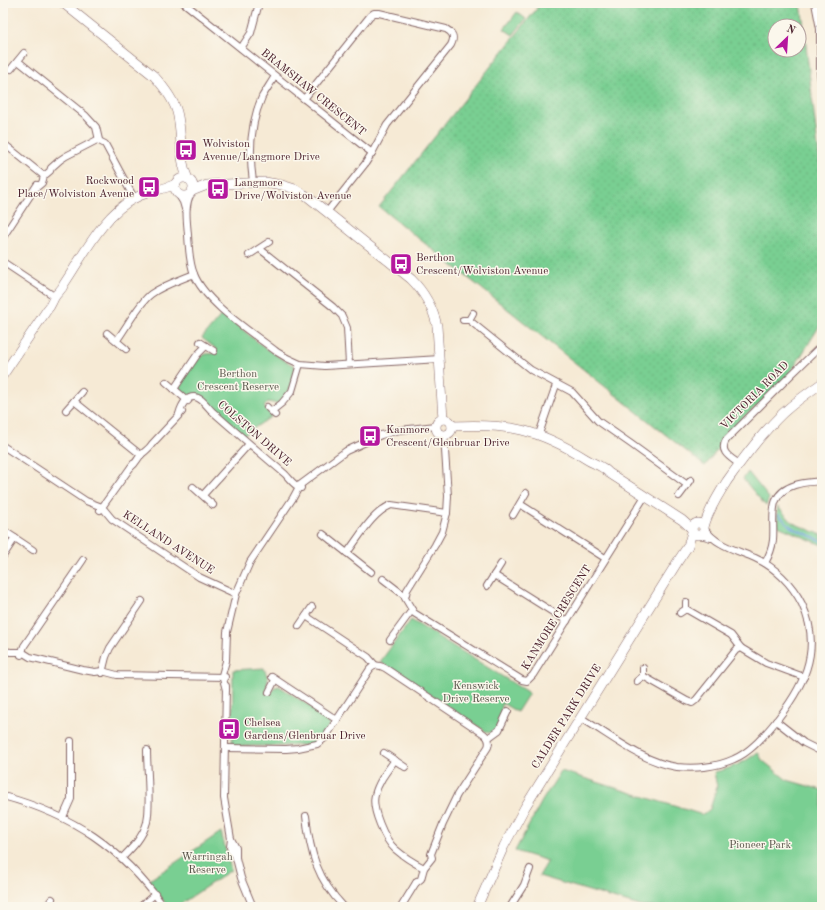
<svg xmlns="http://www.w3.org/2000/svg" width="825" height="910" font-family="'Old Standard TT',serif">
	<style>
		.grass { fill: url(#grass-dots); stroke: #62775e; fill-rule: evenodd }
		.park { fill: #79cf92; stroke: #62775e }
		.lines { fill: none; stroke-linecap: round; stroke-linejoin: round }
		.stream { stroke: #72a3dc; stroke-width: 2 }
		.street-casing { stroke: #866666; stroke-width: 8 }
		.secondary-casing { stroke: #866666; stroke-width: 10 }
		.street { stroke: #fff; stroke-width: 6 }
		.secondary { stroke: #fff; stroke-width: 9 }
		.labels { text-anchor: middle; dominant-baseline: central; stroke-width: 3; stroke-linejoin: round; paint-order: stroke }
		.street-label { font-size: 11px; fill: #4a1f2b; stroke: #fbf7ec }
		.poi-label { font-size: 11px; fill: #4a1f2b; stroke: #fbf7ec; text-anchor: start }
		.park-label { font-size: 11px; fill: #58544a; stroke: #fbf7ec }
	</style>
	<defs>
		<pattern id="grass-dots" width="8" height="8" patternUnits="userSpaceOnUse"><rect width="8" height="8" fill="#79cf92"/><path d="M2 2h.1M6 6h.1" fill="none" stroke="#6ab17e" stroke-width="1.8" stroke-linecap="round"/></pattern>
	</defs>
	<rect width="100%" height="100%" fill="#fbf7ec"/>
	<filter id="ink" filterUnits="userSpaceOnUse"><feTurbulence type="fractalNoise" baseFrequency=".025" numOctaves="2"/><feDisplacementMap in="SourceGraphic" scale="8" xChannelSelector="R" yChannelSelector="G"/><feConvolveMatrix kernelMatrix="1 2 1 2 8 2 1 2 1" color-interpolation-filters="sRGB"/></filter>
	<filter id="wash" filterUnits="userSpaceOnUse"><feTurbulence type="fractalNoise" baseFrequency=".012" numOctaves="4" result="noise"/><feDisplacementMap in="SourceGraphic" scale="16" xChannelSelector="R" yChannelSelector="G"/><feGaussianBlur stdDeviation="0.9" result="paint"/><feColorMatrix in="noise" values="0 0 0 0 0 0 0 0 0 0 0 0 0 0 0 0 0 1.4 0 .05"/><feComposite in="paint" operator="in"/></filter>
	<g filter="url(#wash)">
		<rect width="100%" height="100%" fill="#f6ead5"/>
		<path class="grass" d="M524,3H801L822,181V322L785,382L739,421L705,466L379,207L538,7ZM775,26H799V50H775Z"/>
		<g class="park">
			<path d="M517,12L526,19L513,35L504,29Z"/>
			<path d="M223,313C246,332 268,353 295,366C295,384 290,391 278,404L268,402L264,407L272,416L244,435L199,396L188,395L179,388C186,377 198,350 212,354L216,349L202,338Z"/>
			<path d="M748,472L769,498L766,506L743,479Z"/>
			<path d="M778,507L793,523L822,535V545L778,526L777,514Z"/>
			<path d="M411,620L529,693L517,712L502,703L501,720L495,731L488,733L380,662Z"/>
			<path d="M264,668L268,678L266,693H271L275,687L279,686L328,718L330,724L324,736L311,745L281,746H232L233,670Z"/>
			<path d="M758,752L762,760L787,780L822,790V907H643L539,876L548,861L515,851L542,801L561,771L703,815L710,809L717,787L714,772C730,769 744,763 758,752Z"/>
			<path d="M221,832L231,870L176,907H168L148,881Z"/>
		</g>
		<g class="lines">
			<path class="stream" d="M779,515L791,527L822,541"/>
		</g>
	</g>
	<g filter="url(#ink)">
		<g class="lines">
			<g class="street-casing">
				<g id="street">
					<path d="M184,3L372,153L365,164L327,212"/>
					<path d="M815,3L820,29V72L822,90"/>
					<path d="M241,48L251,33L259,3"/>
					<path d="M18,61L85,115L96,127L99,140"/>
					<path d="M11,69L24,53"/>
					<path d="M304,99L370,16L374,13H379L446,29C453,33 455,37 451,45L387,125L372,153"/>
					<path d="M3,143L44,176"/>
					<path d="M253,182C249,154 250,124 262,97C266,90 271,83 275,76"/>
					<path d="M36,188L42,183L44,176L50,171L51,168L60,160L66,156L97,140L105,144L134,198"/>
					<path d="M191,193C184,207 187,220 188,235C189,248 189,262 194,274C205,303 253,333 277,352L287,358L300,364L325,366L440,359"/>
					<path d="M178,194L183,202L185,209"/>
					<path d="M3,237L37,185"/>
					<path d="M260,249L333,307L342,316L347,328L349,364"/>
					<path d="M249,255L269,242"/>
					<path d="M3,262L54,296"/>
					<path d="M463,320H469L473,313"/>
					<path d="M469,320L531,370L572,392L598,421L631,444L686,484"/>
					<path d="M107,333L126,349"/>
					<path d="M117,340C126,328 139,303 151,294C163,285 180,280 194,274"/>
					<path d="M200,342L214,351"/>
					<path d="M166,382L188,401"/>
					<path d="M174,389L197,355L206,346"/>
					<path d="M74,401L141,455"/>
					<path d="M267,407L275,415"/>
					<path d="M66,410L82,392"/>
					<path d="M272,411L282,403L292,391L300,364"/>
					<path d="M179,414C181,407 185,397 194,397C202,397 207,407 213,412C237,433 261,454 285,474C290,479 294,486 301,488"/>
					<path d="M539,434L556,385"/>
					<path d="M444,435L448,496L447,513L442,532L435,545L407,590L405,598L414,613L522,680L527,681L533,675L645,496"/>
					<path d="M3,446L86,501L102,507L112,519L199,577L236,594"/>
					<path d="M739,464C730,457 719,452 726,440L791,375L822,345"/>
					<path d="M131,467C137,463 137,458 142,454C146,450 149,449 152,444L182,412"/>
					<path d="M193,487L213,505"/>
					<path d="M203,495L249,444"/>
					<path d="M679,496L691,480"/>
					<path d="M520,504L605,558"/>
					<path d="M100,510L133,464"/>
					<path d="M513,515L526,493"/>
					<path d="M3,530L33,550"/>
					<path d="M323,534L371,572"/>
					<path d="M700,535L711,538"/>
					<path d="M347,553C360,536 372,513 391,505L447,513"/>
					<path d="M3,556L15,538"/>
					<path d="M765,563C769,556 772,549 773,540C775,518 766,494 795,485C803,482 813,482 822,481"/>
					<path d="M494,575L567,621"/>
					<path d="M383,579L405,596"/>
					<path d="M487,586L501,564"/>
					<path d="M686,609L731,635L741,648"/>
					<path d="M680,613L686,609V602"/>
					<path d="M306,616L368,657L375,665"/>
					<path d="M299,626L312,607"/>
					<path d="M390,640L412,610"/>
					<path d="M3,651L11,652H22L30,657L83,670L95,672L102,671L117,675L225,677"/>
					<path d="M21,655L24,646L83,560"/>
					<path d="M102,673L106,657L110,648L142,601"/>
					<path d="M643,676L687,701L692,703L696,700L736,650L741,648L766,663L804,677"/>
					<path d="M272,677L337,720"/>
					<path d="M637,681L643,676V668"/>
					<path d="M226,686L224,798L231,839L230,847L231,851L236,858"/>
					<path d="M226,690L222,675L226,661L227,632L236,594L250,562L293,498L300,485L346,451L381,435L400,430L436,426"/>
					<path d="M269,692L275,680"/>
					<path d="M581,718C610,735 642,762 677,767C695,769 717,767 734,759C750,752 761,739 772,726C802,690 824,651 802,604C792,584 775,567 755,558C737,550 716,546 704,528"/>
					<path d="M776,721L804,743L822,752"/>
					<path d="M488,738L499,730L508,711"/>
					<path d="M225,748L286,749L298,748L317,744L325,738L370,669C375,664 379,665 385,668L484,734C489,738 490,742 488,747L457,795L443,824L431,854L432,858L424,868L421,879L416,883"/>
					<path d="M384,753L405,767"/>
					<path d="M395,760C387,771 378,782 375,795C371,809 385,840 395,849C403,856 414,863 424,868"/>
					<path d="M3,796C73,815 121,847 164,907"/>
					<path d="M306,816C310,853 317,879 344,907"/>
					<path d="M63,817L71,799V741"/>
					<path d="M231,839L236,848V858L241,878L253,907"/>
					<path d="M122,858C133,847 143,837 147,822C151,804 147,770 147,750"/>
					<path d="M46,907L52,899"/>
					<path d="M140,907L155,894"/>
					<path d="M401,907L417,881"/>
					<path d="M510,907L524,885L530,869"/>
				</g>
			</g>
			<g class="secondary-casing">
				<g id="secondary">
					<path d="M63,3L154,76C163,86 173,98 177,112C183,134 178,158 188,179"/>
					<circle cx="184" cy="187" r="9"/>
					<path d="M192,191L207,185L265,182L282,185L295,189L308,197L411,279C424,292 433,308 437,326L443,419"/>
					<path d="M3,375L47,310C52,305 52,300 56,295C59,291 62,290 64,284C83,256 104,213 135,198C148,191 162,190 176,184"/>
					<circle cx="444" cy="427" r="8"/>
					<path d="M452,426C508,423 538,429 586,459C595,465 601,464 609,473L682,520L692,529"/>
					<circle cx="698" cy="529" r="6"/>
					<path d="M704,527C708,511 718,495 727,481C744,457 762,433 783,413C795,402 809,392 822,383"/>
					<path d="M477,907L504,846L525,807L678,561L688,546L692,532"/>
				</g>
			</g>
			<use href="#street" class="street"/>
			<use href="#secondary" class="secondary"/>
		</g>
	</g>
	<defs>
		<g id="bus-square" transform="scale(1.15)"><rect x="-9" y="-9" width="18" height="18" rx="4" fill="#b5179e" stroke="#fbf7ec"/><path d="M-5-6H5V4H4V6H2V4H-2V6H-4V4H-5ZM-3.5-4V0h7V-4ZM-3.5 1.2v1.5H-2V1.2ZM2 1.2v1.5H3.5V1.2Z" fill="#fff"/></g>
	</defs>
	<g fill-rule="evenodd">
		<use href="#bus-square" x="186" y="150"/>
		<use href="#bus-square" x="149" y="187"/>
		<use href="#bus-square" x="218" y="189"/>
		<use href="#bus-square" x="401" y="264"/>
		<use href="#bus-square" x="370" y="436"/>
		<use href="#bus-square" x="229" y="729"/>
	</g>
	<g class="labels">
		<g class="street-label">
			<text transform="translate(313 93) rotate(39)">BRAMSHAW CRESCENT</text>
			<text transform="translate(755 396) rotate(-45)">VICTORIA ROAD</text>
			<text transform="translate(254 434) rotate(41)">COLSTON DRIVE</text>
			<text transform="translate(168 543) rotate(33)">KELLAND AVENUE</text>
			<text transform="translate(557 618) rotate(-58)">KANMORE CRESCENT</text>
			<text transform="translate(567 717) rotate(-58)">CALDER PARK DRIVE</text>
		</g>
		<g class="poi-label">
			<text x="202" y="144">Wolviston<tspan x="202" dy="13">Avenue/Langmore Drive</tspan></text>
			<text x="134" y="181" text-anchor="end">Rockwood<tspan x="134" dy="13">Place/Wolviston Avenue</tspan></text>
			<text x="234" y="183">Langmore<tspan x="234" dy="13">Drive/Wolviston Avenue</tspan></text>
			<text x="416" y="258">Berthon<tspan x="416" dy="13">Crescent/Wolviston Avenue</tspan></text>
			<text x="386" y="430">Kanmore<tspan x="386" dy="13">Crescent/Glenbruar Drive</tspan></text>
			<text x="244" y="723">Chelsea<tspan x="244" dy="13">Gardens/Glenbruar Drive</tspan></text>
		</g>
		<g class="park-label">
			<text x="238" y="374">Berthon<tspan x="238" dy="13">Crescent Reserve</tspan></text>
			<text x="476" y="686">Kenswick<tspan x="476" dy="13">Drive Reserve</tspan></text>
			<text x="760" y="845">Pioneer Park</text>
			<text x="207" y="857">Warringah<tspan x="207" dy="13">Reserve</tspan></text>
		</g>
	</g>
	<rect width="825" height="910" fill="none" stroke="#fbf7ec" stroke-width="16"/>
	<g transform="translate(787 38) rotate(25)"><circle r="19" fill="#fbf7ec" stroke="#b4a19f"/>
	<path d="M0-3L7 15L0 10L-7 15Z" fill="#b5179e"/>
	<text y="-6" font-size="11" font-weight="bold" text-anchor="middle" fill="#4a1f2b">N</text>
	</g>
</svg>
